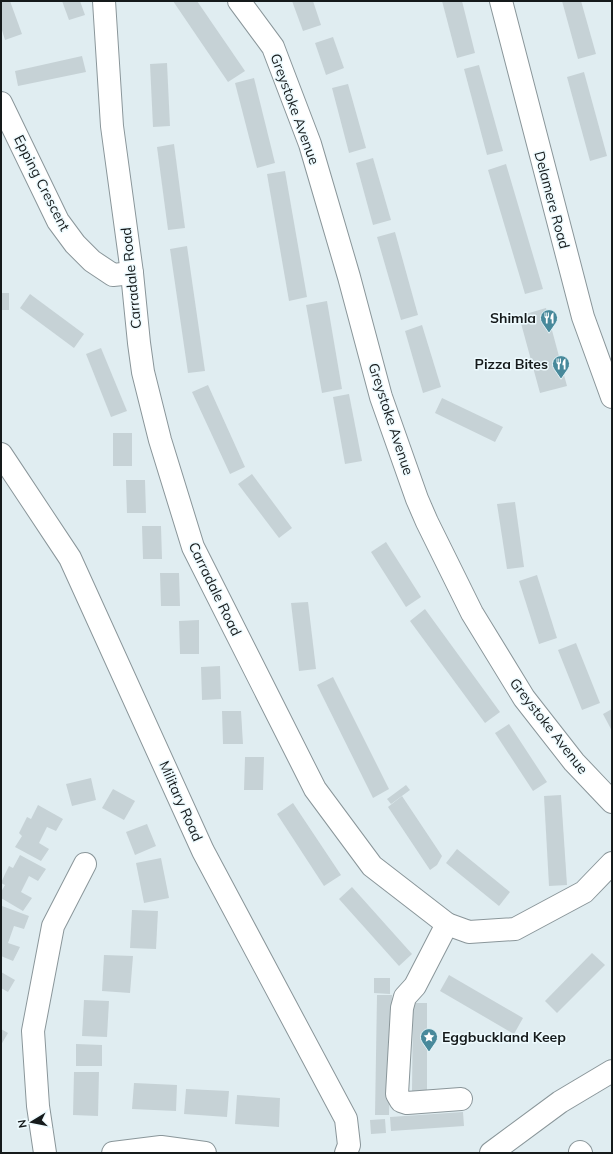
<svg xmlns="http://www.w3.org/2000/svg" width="613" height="1154" font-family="Mulish,sans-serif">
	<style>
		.building { fill: #c6d2d6 }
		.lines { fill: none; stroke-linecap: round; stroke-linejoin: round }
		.minor-casing { stroke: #8a969a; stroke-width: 24 }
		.minor { stroke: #fff; stroke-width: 22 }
		.labels { text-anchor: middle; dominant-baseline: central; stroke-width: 3; stroke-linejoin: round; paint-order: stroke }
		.street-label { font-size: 14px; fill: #151a1b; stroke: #edfafe }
		.poi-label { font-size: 14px; font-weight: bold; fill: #151a1b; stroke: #edfafe; text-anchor: end }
	</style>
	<rect width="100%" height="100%" fill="#e0edf1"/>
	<g class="building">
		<path d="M1,1H10L22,34L5,40L1,27Z"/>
		<path d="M62,1H80L85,15L69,20Z"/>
		<path d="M173,1H197L245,71L228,82Z"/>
		<path d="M292,1H313L321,25L303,31Z"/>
		<path d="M442,1H462L475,53L457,58Z"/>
		<path d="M562,1H581L596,54L578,59Z"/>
		<path d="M333,37L344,68L326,75L315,43Z"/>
		<path d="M82,56L86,72L18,86L15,71Z"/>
		<path d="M167,63L170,126L153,127L150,64Z"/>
		<path d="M479,65L503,151L487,155L464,69Z"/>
		<path d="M584,72L607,156L590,161L567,77Z"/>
		<path d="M254,78L275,163L257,168L235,83Z"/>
		<path d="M348,84L366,148L349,153L332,88Z"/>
		<path d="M174,144L185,228L168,230L157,147Z"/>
		<path d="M373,158L391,220L373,225L356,163Z"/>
		<path d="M506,164L543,289L525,294L488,170Z"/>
		<path d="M285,171L307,297L289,301L267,174Z"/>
		<path d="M395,232L418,315L401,320L377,237Z"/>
		<path d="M187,246L205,371L188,373L170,249Z"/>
		<rect x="1" y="293" width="8" height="17"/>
		<path d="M30,294L84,334L74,348L20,308Z"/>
		<path d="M327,301L342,389L322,393L306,305Z"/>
		<path d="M546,308L567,386L540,393L519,316Z"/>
		<path d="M422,325L441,387L423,393L405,331Z"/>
		<path d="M101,348L127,411L111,417L86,354Z"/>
		<path d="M208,385L245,467L230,474L192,392Z"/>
		<path d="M349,394L362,461L345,464L333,397Z"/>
		<path d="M442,398L503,427L495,442L435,413Z"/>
		<rect x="113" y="433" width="19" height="33"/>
		<path d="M252,474L292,528L279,538L238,484Z"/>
		<path d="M126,480H145L146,513H127Z"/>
		<path d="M515,502L524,567L507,569L497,504Z"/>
		<path d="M142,526H161L162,559H143Z"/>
		<path d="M386,542L421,597L406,607L371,552Z"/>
		<path d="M160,573H179L180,606H161Z"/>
		<path d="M537,575L557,638L539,644L519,581Z"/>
		<path d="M308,602L316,669L299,671L291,603Z"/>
		<path d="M425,609L500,712L485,723L410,621Z"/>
		<path d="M199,620V654H180L179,621Z"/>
		<path d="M576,643L600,703L582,710L558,650Z"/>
		<path d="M220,666L221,699L202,700L201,667Z"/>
		<path d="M333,677L389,789L373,798L317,685Z"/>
		<path d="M612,709V731L603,714Z"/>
		<path d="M222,711H241L243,744H223Z"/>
		<path d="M509,724L547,782L533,791L495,733Z"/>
		<path d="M245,757H264L263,790H244Z"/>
		<path d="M91,778L96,800L72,806L66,784Z"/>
		<path d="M406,785L410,790L391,804L387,799Z"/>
		<path d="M113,789L135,801L124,820L102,808Z"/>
		<path d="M561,795L567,885L549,886L544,796Z"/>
		<path d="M402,796L442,856L437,865L430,870L388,807Z"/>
		<path d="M293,803L341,875L324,886L277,814Z"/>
		<path d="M38,805L63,819L56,831L47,827L39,843L49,849L41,861L15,847L22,836L19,833L27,817L31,819Z"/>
		<path d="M147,824L156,846L135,855L126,832Z"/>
		<path d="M457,849L510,892L499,906L446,863Z"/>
		<path d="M20,855L46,869L38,881L29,876L21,892L32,898L23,911L1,898V892L5,885L1,883L5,874L9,866L13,868Z"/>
		<path d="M161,858L169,898L144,903L136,863Z"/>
		<path d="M352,887L412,954L399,966L339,899Z"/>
		<path d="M2,906L29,916L24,929L14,926L8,943L20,947L13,961L1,956Z"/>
		<path d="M132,910L158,911L156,949L130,948Z"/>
		<path d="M592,953L605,965L557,1013L545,1001Z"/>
		<path d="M104,955L133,956L130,993L102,991Z"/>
		<path d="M1,972L15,980L8,992L1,988Z"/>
		<path d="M449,975L523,1018L514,1034L440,991Z"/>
		<path d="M374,978H390V994L374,993Z"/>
		<path d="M377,995H392L389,1115H375Z"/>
		<path d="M84,1000L109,1001L107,1037L82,1036Z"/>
		<path d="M413,1003H427V1092H412Z"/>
		<path d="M1,1029L8,1033L1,1045Z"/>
		<path d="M76,1044L102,1045V1066H76Z"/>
		<path d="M74,1072H99L98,1116L73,1115Z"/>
		<path d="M134,1083L177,1085L176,1111L132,1109Z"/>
		<path d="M186,1089L229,1091L227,1117L184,1114Z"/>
		<path d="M237,1095L280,1098L279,1127L235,1124Z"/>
		<path d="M463,1112L464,1126L391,1131L390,1117Z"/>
		<path d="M385,1119L386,1133L371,1134L370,1120Z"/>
	</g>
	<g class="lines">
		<g class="minor-casing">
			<g id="minor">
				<path d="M104,1L112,126L132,273L139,343L143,372L160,440L193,547L315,789L372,866L447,924L469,932L515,929L584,892L612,863"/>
				<path d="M239,1L273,47L310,144L349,277L381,397L417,499L427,522L472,613L524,698L574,762L612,802"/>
				<path d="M501,1L583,317L612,397"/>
				<path d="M1,103L58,221L75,244L92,261L113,275L132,273"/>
				<path d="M1,454L70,558L203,851L346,1119L349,1145L346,1153"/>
				<path d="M447,924L415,986L405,997L402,1008L397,1094L401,1101L407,1103L461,1099"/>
				<path d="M580,1152L581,1153"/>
				<path d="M45,1153L38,1106L33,1031L53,926L85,864"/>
				<path d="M113,1153L161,1147L205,1153"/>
				<path d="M491,1153L560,1102L612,1071"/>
			</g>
		</g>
		<use href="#minor" class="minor"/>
	</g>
	<defs>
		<g id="restaurant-pin" transform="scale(0.9)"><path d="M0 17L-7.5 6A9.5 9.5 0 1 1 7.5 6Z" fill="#48899b" stroke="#edfafe"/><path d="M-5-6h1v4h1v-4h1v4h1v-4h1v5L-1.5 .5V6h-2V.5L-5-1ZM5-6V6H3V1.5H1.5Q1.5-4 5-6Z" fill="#fff"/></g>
		<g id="sight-pin" transform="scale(0.9)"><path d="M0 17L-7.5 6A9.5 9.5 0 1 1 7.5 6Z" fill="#48899b" stroke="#edfafe"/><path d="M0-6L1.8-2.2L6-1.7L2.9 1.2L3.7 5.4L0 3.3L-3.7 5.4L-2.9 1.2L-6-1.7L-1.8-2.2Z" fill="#fff"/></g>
	</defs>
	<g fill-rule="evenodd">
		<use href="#restaurant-pin" x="549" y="318"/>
		<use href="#restaurant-pin" x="561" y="364"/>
		<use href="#sight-pin" x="429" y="1037"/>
	</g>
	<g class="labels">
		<g class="street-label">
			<text transform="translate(295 109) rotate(70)">Greystoke Avenue</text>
			<text transform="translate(42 183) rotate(63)">Epping Crescent</text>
			<text transform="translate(552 200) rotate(75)">Delamere Road</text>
			<text transform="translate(131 278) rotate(-96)">Carradale Road</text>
			<text transform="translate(391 419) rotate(72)">Greystoke Avenue</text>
			<text transform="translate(215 589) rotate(64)">Carradale Road</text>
			<text transform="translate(549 726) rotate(52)">Greystoke Avenue</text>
			<text transform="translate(181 801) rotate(66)">Military Road</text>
		</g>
		<g class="poi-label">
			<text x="536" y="318">Shimla</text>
			<text x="548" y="364">Pizza Bites</text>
			<text x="442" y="1037" text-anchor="start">Eggbuckland Keep</text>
		</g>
	</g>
	<rect width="613" height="1154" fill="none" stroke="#151a1b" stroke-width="4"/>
	<g transform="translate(32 1122) rotate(260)" stroke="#edfafe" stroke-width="3" paint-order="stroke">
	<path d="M0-3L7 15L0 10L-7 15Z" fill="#151a1b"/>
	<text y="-6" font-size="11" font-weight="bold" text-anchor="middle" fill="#151a1b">N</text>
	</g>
</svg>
